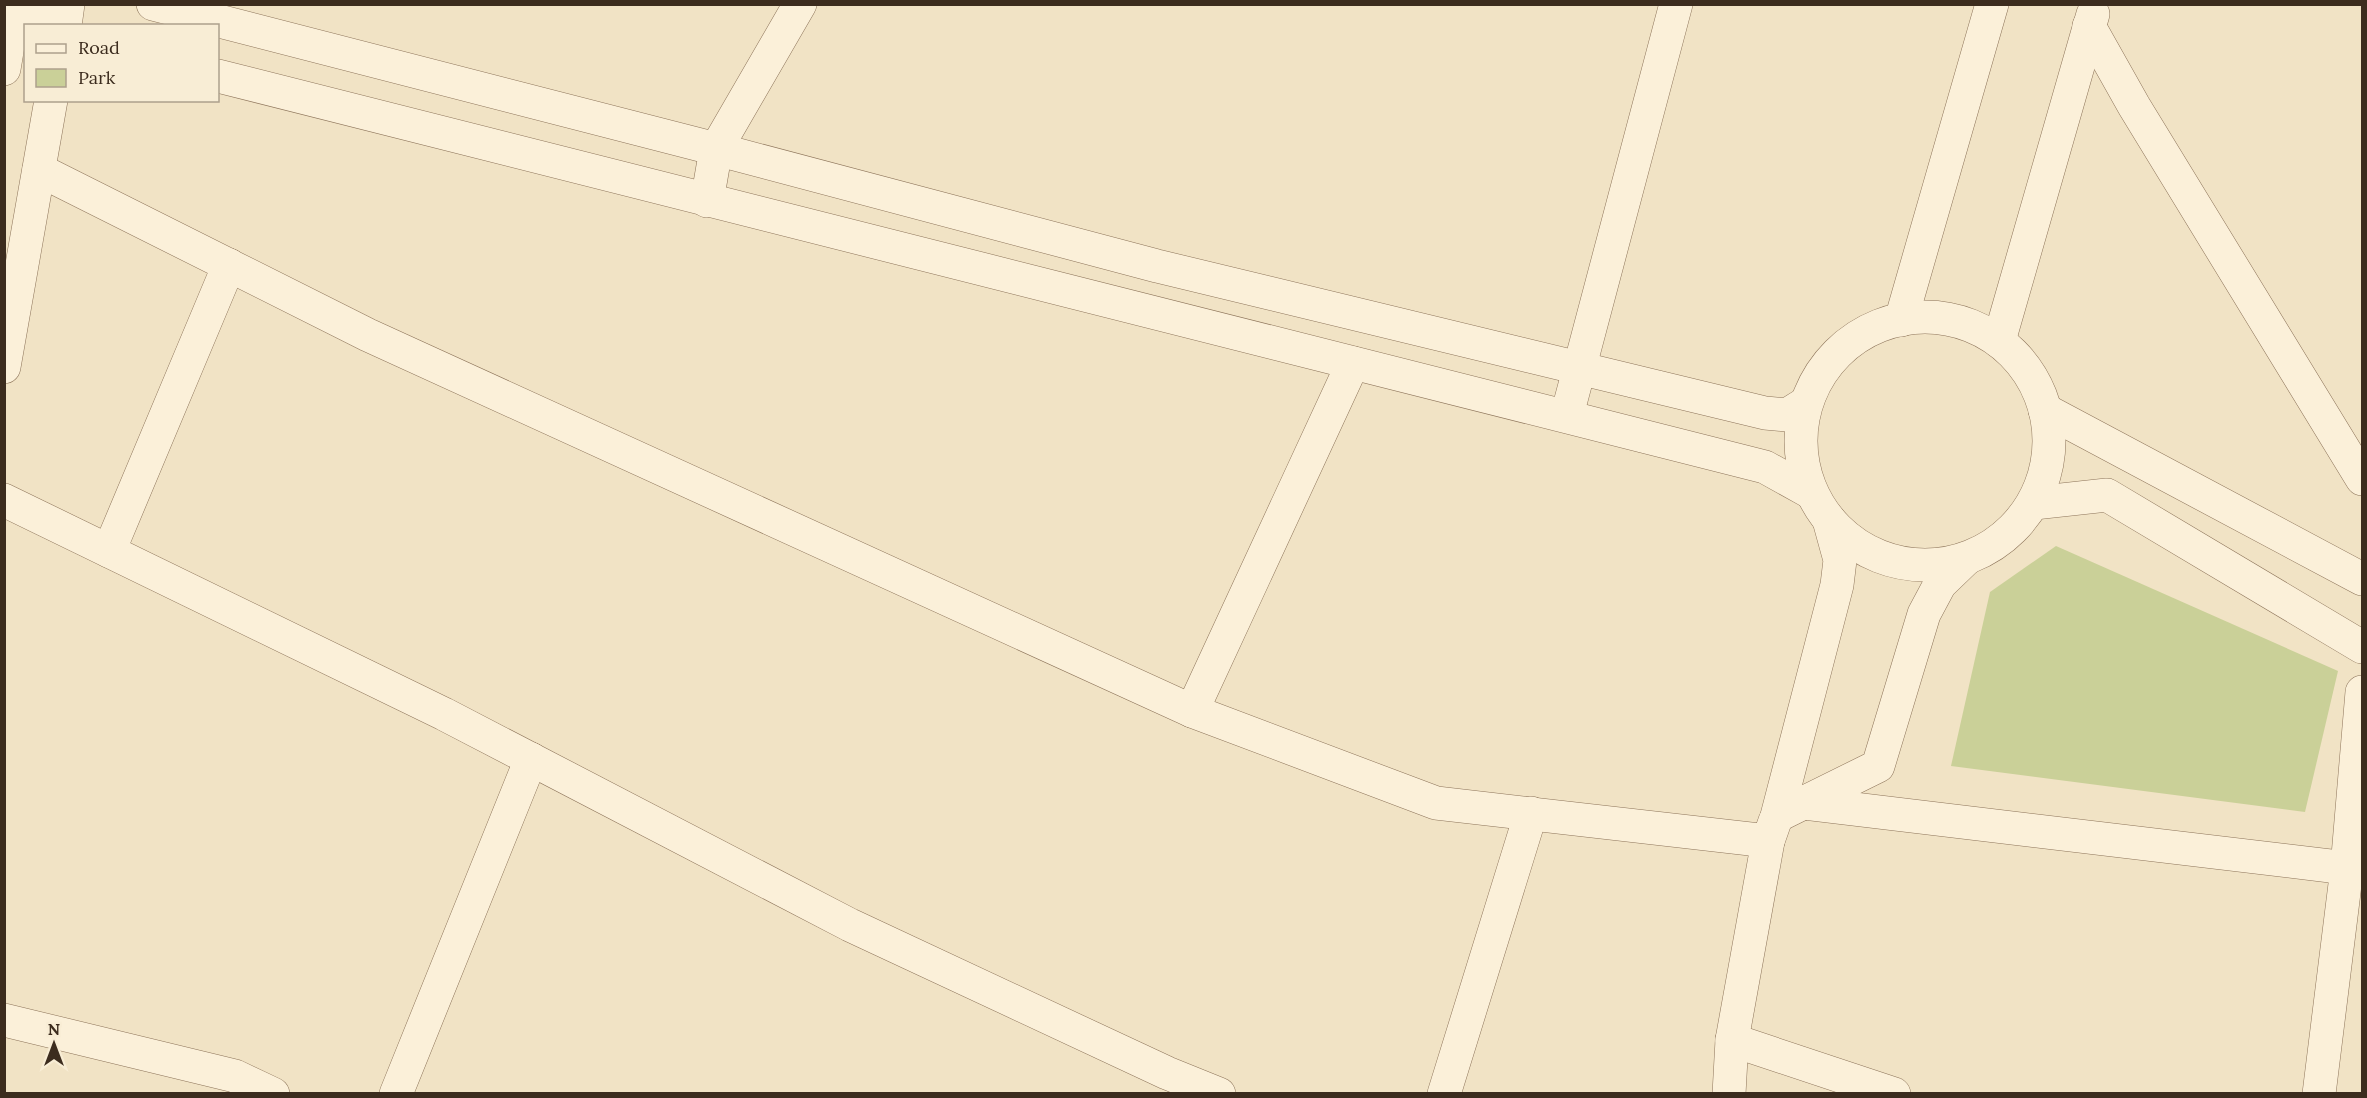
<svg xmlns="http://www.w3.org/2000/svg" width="2367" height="1098" font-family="Lora,serif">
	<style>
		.green { fill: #cad098 }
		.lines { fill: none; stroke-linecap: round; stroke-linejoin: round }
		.minor-casing { stroke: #8d745a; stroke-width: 34 }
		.minor { stroke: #fbf0d9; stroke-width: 33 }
	</style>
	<rect width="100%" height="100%" fill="#f1e3c5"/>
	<path class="green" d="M2056,546L2338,671L2305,812L1951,766L1990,592Z"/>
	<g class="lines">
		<g class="minor-casing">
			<g id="minor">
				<path d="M26,4L50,26"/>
				<path d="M153,4L716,149L1157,266L1765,413L1787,415L1806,403"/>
				<path d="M65,26L68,4"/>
				<path d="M2089,26L2134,106L2362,479"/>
				<path d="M4,69L15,4"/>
				<path d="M218,76L1765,467L1810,492"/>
				<path d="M39,170L368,335L1192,711L1436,803L1768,841"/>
				<path d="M707,201L716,149L800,4"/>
				<circle cx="1925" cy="441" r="124"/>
				<path d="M1901,320L1992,4"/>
				<path d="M1999,341L2093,14"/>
				<path d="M4,367L51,100"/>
				<path d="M2045,410L2362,579"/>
				<path d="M1567,415L1676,4"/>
				<path d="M4,500L444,714L850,925L1167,1073L1219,1094"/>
				<path d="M2034,503L2107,495L2362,647"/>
				<path d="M1829,520L1840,560L1837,585L1777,816L1878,766L1924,614L1940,584L1966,559"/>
				<path d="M109,551L229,265"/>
				<path d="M1192,711L1353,363"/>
				<path d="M1804,803L2347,868"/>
				<path d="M4,1020L235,1076L273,1094"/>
				<path d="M1732,1040L1894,1094"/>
				<path d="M396,1094L531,759"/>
				<path d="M1444,1094L1531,813"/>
				<path d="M1729,1094L1732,1040L1768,841L1775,821"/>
				<path d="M2319,1094L2347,868L2362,692"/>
			</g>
		</g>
		<use href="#minor" class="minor"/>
	</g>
	<rect width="2367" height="1098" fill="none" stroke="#3c2c1e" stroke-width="12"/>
	<rect x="24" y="24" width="195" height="78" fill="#f8edd5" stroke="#ada08c" stroke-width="1.5"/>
	<rect x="36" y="44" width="30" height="9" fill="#fbf0d9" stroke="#ada08c" stroke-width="1.5"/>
	<text x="78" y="54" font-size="18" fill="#3c2c1e">Road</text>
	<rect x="36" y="69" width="30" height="18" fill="#cad098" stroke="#ada08c" stroke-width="1.5"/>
	<text x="78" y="84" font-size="18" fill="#3c2c1e">Park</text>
	<g transform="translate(54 1044)" stroke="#f8edd5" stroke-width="4.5" paint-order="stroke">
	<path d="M0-4.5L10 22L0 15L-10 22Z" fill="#3c2c1e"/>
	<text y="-9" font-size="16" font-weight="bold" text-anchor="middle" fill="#3c2c1e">N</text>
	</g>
</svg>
